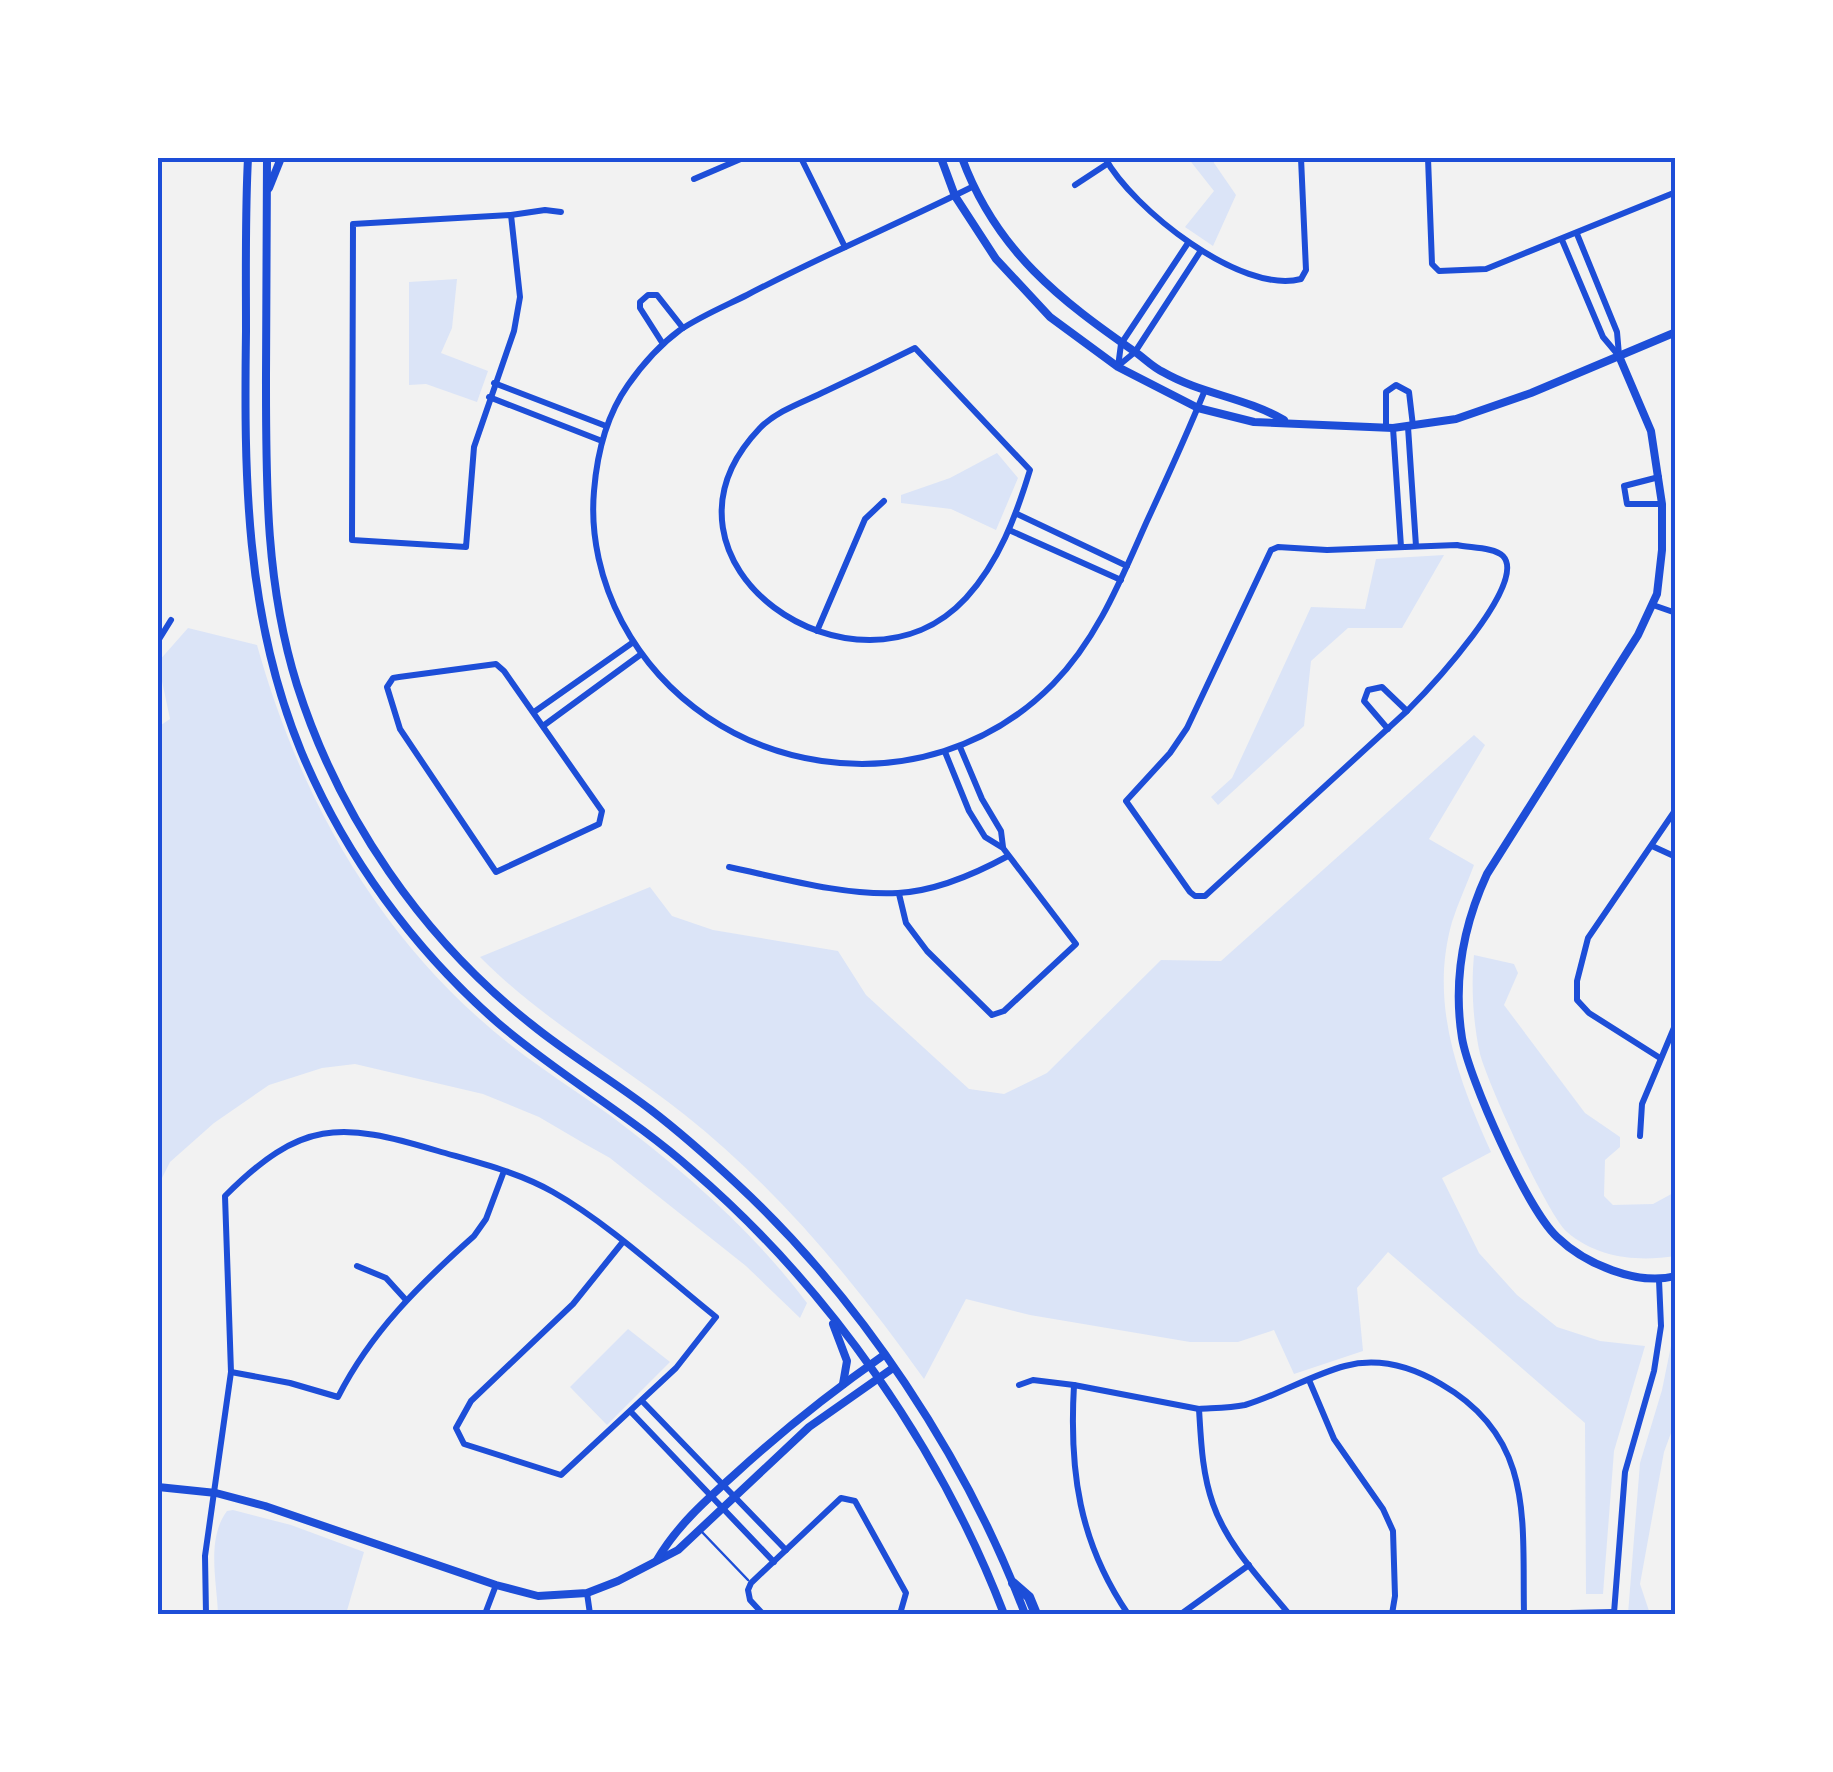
<svg xmlns="http://www.w3.org/2000/svg" width="1833" height="1772" font-family="'Space Grotesk',sans-serif">
	<style>
		.green { fill: #dbe4f7 }
		.lines { fill: none; stroke-linecap: round; stroke-linejoin: round }
		.service { stroke: #1d4ed8; stroke-width: 2.5 }
		.minor { stroke: #1d4ed8; stroke-width: 6 }
		.tertiary { stroke: #1d4ed8; stroke-width: 8 }
		.secondary { stroke: #1d4ed8; stroke-width: 8 }
		.motorway { stroke: #1d4ed8; stroke-width: 10 }
		.neatline { fill: none; stroke: #1d4ed8; stroke-width: 4 }
	</style>
	<rect width="100%" height="100%" fill="#f2f2f2"/>
	<g class="green">
		<path d="M1188,158H1213L1214,163L1236,195L1213,246L1185,227L1214,191Z"/>
		<path d="M457,279L452,328L441,353L488,371L477,402L426,384L409,385V282Z"/>
		<path d="M997,453L1018,478L996,530L951,509L901,503V495L950,478Z"/>
		<path d="M1444,555L1402,628H1348L1311,661L1304,726L1218,805L1211,797L1232,778L1311,607L1365,609L1376,559Z"/>
		<path d="M188,628L257,645C301,802 382,944 512,1046C544,1071 578,1092 611,1116C683,1170 753,1231 807,1303L800,1318L746,1266L610,1158L585,1144L539,1117L483,1094L355,1064L322,1068L269,1085L214,1123L170,1162L158,1186L161,1221H158V727L170,719L158,662Z"/>
		<path d="M1474,735L1485,745L1429,839L1474,865C1467,884 1458,903 1452,922C1429,1003 1458,1079 1491,1152L1442,1178L1479,1253L1517,1295L1557,1327L1600,1341L1645,1346L1614,1451L1603,1594H1586L1585,1423L1388,1252L1357,1288L1363,1351L1294,1374L1274,1330L1238,1342H1190L1030,1315L966,1299L924,1379C855,1282 778,1189 685,1115C617,1061 541,1019 480,957L650,887L672,916L713,930L838,951L866,995L969,1089L1004,1094L1047,1073L1161,960L1221,961Z"/>
		<path d="M1474,955L1514,964L1518,973L1504,1005L1585,1113L1620,1137V1147L1605,1160L1604,1196L1613,1205L1653,1204L1675,1192V1256C1638,1262 1597,1258 1567,1232C1547,1214 1488,1084 1480,1054C1473,1022 1471,987 1474,955Z"/>
		<path d="M628,1329L670,1362L607,1425L570,1387Z"/>
		<path d="M1672,1341H1675V1422L1664,1452L1640,1584L1650,1614H1628L1640,1463L1662,1390Z"/>
		<path d="M233,1510L291,1525L364,1552L346,1614H218C217,1582 206,1539 227,1511Z"/>
	</g>
	<g class="lines">
		<path class="service" d="M702,1532L748,1580"/>
		<g class="minor">
			<path d="M801,158L845,247"/>
			<path d="M1105,158C1132,208 1241,295 1301,279L1306,270L1301,158"/>
			<path d="M1428,158L1432,264L1439,271L1486,269L1676,192"/>
			<path d="M694,179L743,158"/>
			<path d="M1075,185L1107,164"/>
			<path d="M972,187C898,224 821,256 747,295C725,306 701,316 680,330C661,344 642,365 628,385C606,416 597,454 594,491C590,536 601,582 622,622C707,781 926,813 1053,684C1098,638 1121,579 1147,521C1167,478 1187,434 1205,390"/>
			<path d="M511,215L520,297L514,331L474,447L466,547L352,540L353,224Z"/>
			<path d="M511,215L545,210L561,212"/>
			<path d="M1577,234L1617,332L1619,355"/>
			<path d="M1562,240L1603,337L1619,356"/>
			<path d="M663,344L640,308V302L648,295H657L683,328"/>
			<path d="M915,348L1030,470C1016,516 999,562 966,598C857,716 632,562 760,428C778,410 804,402 826,391C856,377 885,363 915,348Z"/>
			<path d="M1118,366L1135,352L1200,252"/>
			<path d="M1118,367L1121,344L1188,243"/>
			<path d="M494,383L606,426"/>
			<path d="M489,397L602,441"/>
			<path d="M1408,427L1416,546"/>
			<path d="M1386,428V392L1396,385L1409,392L1413,426"/>
			<path d="M1393,428L1401,547"/>
			<path d="M1659,477L1624,486L1627,504H1662"/>
			<path d="M1017,514L1127,566"/>
			<path d="M1009,530L1121,580"/>
			<path d="M1457,545C1469,548 1494,547 1503,556C1529,583 1428,690 1407,711L1205,896H1195L1190,892L1126,801L1170,753L1187,728L1271,550L1278,547L1327,550Z"/>
			<path d="M1653,605L1676,613"/>
			<path d="M817,631L865,519L884,501"/>
			<path d="M158,641L171,620"/>
			<path d="M496,664L504,671L602,811L599,824L496,872L400,729L387,687L393,678L399,677Z"/>
			<path d="M534,712L632,643"/>
			<path d="M543,726L640,655"/>
			<path d="M1388,729L1364,701L1368,690L1382,687L1407,711"/>
			<path d="M960,747L982,799L1001,831L1003,847"/>
			<path d="M1652,846L1676,857"/>
			<path d="M729,867C781,878 845,896 898,893C937,891 975,874 1008,856"/>
			<path d="M899,894L906,923L927,951L992,1015L1004,1011L1076,944L1003,848L985,837L969,811L945,752"/>
			<path d="M1660,1058L1589,1013L1577,1000V981L1588,938L1676,809"/>
			<path d="M1640,1136L1642,1104L1676,1023"/>
			<path d="M357,1266L386,1278L406,1300"/>
			<path d="M231,1372L290,1383L338,1397C371,1332 420,1284 474,1236L486,1219L504,1171"/>
			<path d="M1309,1380L1334,1439L1383,1509L1393,1531L1395,1596L1392,1614"/>
			<path d="M1019,1385L1033,1380L1074,1385"/>
			<path d="M643,1402L786,1550"/>
			<path d="M632,1413L774,1562"/>
			<path d="M587,1593L590,1614"/>
			<path d="M1614,1613L1625,1472L1654,1371L1661,1326L1659,1280"/>
			<path d="M206,1614L205,1556L231,1372L225,1196C301,1120 339,1121 438,1151C476,1162 518,1172 553,1192C608,1223 666,1277 716,1317L676,1368L561,1475L464,1444L456,1428L471,1401L573,1304L622,1243"/>
			<path d="M485,1614L496,1585"/>
			<path d="M763,1614L750,1600L748,1590L751,1583L841,1498L855,1501L906,1593L900,1614"/>
			<path d="M1128,1614C1079,1542 1069,1471 1074,1385L1199,1409"/>
			<path d="M1181,1614L1249,1565"/>
			<path d="M1289,1614C1262,1581 1227,1545 1213,1504C1202,1473 1201,1441 1199,1409C1214,1408 1230,1408 1245,1405C1279,1395 1311,1375 1345,1366C1379,1357 1412,1367 1441,1384C1535,1438 1522,1520 1524,1614L1614,1612"/>
		</g>
		<g class="tertiary">
			<path d="M941,158L955,196L996,259L1050,317L1118,367L1198,408L1254,422L1393,428L1456,419L1531,393L1676,332"/>
			<path d="M962,158C996,251 1060,300 1138,354C1146,360 1154,368 1163,372C1201,394 1244,397 1284,420"/>
			<path d="M1619,356L1651,431L1662,504V550L1657,594L1638,635L1487,874C1463,926 1453,981 1462,1038C1469,1079 1527,1209 1557,1237C1585,1264 1637,1286 1676,1276"/>
			<path d="M158,1487L216,1493L265,1506L496,1585L538,1596L587,1593L618,1581L678,1550L809,1427L893,1368"/>
			<path d="M657,1560C676,1527 705,1501 734,1475C782,1431 831,1392 884,1355"/>
		</g>
		<g class="secondary">
			<path d="M248,158C245,215 246,274 246,331C244,475 245,615 301,751C344,854 413,949 498,1023C560,1076 631,1116 692,1170C828,1287 940,1447 1004,1614"/>
			<path d="M267,158C267,230 266,303 266,375C266,481 265,583 297,685C339,817 422,938 531,1024C569,1055 612,1080 651,1110C681,1133 709,1158 737,1184C860,1298 966,1458 1025,1614"/>
			<path d="M269,188L281,158"/>
			<path d="M833,1324L847,1361L843,1384"/>
		</g>
		<path class="motorway" d="M1013,1583L1029,1597L1036,1614"/>
	</g>
	<rect width="1833" height="1772" fill="none" stroke="#ffffff" stroke-width="320"/>
	<rect x="160" y="160" width="1513" height="1452" class="neatline"/>
</svg>
